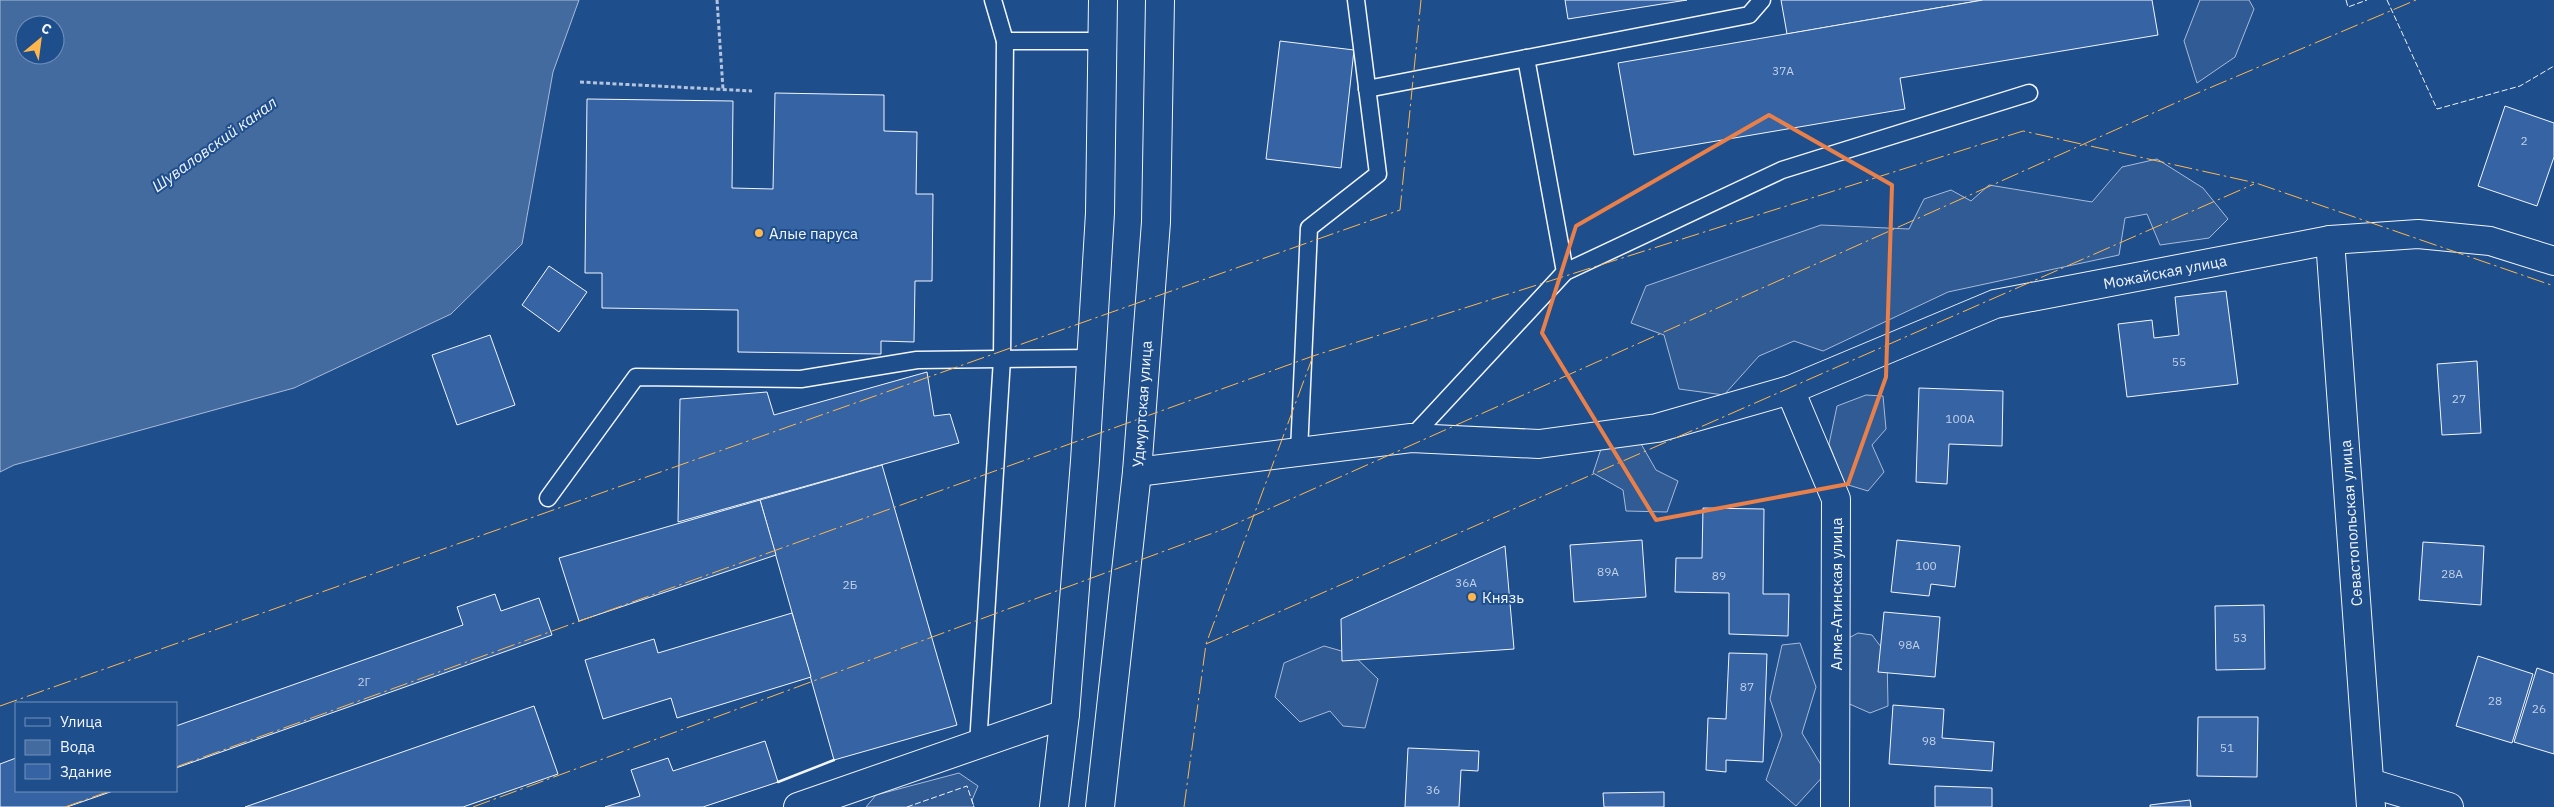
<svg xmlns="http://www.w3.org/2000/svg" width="2554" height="807" font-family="'IBM Plex Sans',sans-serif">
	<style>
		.built { fill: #305b95; stroke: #a8bbd7 }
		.water { fill: #446ba0; stroke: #a8bbd7; fill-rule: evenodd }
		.building { fill: #3563a3; stroke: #f2f6ff }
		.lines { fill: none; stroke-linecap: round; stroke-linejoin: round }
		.service-casing { stroke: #f2f6ff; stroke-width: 19 }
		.minor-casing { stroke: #f2f6ff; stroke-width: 30 }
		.primary-casing { stroke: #f2f6ff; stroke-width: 30 }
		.path { stroke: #b3c4dc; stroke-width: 3; stroke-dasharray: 4 2.5; stroke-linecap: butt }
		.service { stroke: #1f4e8c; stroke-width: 16 }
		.minor { stroke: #1f4e8c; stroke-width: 28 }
		.primary { stroke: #1f4e8c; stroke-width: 28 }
		.fence { stroke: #f2f6ff; stroke-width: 1; stroke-dasharray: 6 2.5; stroke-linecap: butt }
		.wall { stroke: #f2f6ff; stroke-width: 2.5 }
		.power { stroke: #ffb74d; stroke-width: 1; stroke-dasharray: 18 4 2.5 4; stroke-linecap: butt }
		.marked { fill: none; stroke: #ea8049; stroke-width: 4; stroke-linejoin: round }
		.poi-dot { fill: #ffb74d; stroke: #1f4e8c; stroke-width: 2 }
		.labels { text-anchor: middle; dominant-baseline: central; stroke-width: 4; stroke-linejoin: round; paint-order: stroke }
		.number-label { font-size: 12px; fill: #c3d1e8 }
		.poi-label { font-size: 15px; fill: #f2f6ff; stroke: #1f4e8c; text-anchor: start }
		.street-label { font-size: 15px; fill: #f2f6ff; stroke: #1f4e8c }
		.water-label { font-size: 16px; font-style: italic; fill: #f2f6ff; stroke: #1f4e8c }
	</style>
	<rect width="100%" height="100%" fill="#1f4e8c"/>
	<g class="built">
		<path d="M2200,0H2249L2254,9L2235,57L2197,83L2184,41Z"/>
		<path d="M2157,159L2203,188L2228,219L2209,238L2160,245L2147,214L2125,218L2119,255L1948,292L1823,351L1794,341L1759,356L1724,395L1679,389L1664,335L1631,323L1646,286L1821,225L1909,229L1924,199L1951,190L1971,201L1989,185L2092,202L2122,167Z"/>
		<path d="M1866,395L1883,396L1886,429L1872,445L1884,472L1868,491L1845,484L1829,444L1837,406Z"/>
		<path d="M1640,442L1656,470L1678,481L1667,512L1626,511L1623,490L1593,473L1602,446Z"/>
		<path d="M1858,633L1872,635L1887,655L1888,706L1870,713L1845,702L1843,641Z"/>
		<path d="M1800,643L1816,687L1802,733L1826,773L1796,806L1766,780L1782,735L1770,699L1782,645Z"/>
		<path d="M1324,646L1352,654L1378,679L1365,728L1343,726L1330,711L1300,722L1275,697L1284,663Z"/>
		<path d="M959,773L978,786L972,800L974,807H866L876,795Z"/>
	</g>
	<path class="water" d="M0,0H579L553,72L522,244L451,314L294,388L14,465L0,472ZM25,25H55V55H25Z"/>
	<g class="building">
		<path d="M1565,0H1687L1568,19Z"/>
		<path d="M1781,0H1983L1787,34Z"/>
		<path d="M1983,0H2152L2158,35L1900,78L1905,109L1634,155L1618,63Z"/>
		<path d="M1280,41L1354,50L1341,168L1266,159Z"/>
		<path d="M775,93L884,95V131L917,132L916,194H933L932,281H915L914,342L881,341V354L738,352V310L602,308V273H585L587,99L733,101L732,188L773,189Z"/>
		<path d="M2505,106L2554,123V157L2537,206L2478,186Z"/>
		<path d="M549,266L587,292L559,332L522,305Z"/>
		<path d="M2226,291L2238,384L2127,397L2118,324L2152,320L2154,338L2179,335L2175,297Z"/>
		<path d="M490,335L515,405L457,425L432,355Z"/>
		<path d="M2477,361L2481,433L2442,435L2437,364Z"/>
		<path d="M927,372L934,416L950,414L959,443L678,522L680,399L767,392L774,415Z"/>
		<path d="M1919,388L2003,391L2002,446L1949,444L1947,484L1916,482Z"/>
		<path d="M882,465L957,725L834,760L760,500Z"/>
		<path d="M760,500L776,555L579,621L559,558Z"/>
		<path d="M1703,508L1764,509L1763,594H1789L1788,636L1729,634V593L1675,592L1676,558H1702Z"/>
		<path d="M1642,540L1646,597L1574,602L1570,545Z"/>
		<path d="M1897,540L1960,546L1955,587L1931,584L1929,596L1891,592Z"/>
		<path d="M2423,542L2484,546L2481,605L2419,600Z"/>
		<path d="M1505,546L1514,649L1342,661L1341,619Z"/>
		<path d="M495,594L501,611L539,598L552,635L176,768V726L463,625L457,607Z"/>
		<path d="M2264,605L2265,669L2216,670L2215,606Z"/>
		<path d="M1884,612L1940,617L1935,677L1878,672Z"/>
		<path d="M792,613L811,677L677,718L671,698L603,719L585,660L654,639L658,653Z"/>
		<path d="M1729,653L1767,654L1763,762L1726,760V772L1706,770L1708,718L1726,719Z"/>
		<path d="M2478,656L2533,674L2512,743L2456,726Z"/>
		<path d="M2537,668L2554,674V754L2514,742Z"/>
		<path d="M1893,705L1944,709L1942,738L1994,742L1992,771L1889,764Z"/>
		<path d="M534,706L558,774L463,807H245Z"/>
		<path d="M2198,717H2258L2257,777L2197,776Z"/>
		<path d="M765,741L778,782L703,807H605L640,796L631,770L668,758L673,771Z"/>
		<path d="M1408,748L1479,751L1478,771L1461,770L1459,807H1405Z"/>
		<path d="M16,758V791H113L67,807H0V764Z"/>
		<path d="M1935,786L1992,788V807H1935Z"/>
		<path d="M1664,792V807H1604L1603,793Z"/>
		<path d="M2190,800L2191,807H2150V805Z"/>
	</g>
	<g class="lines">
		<g class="service-casing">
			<g id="service">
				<path d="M993,0L1005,41"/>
				<path d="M1526,58L1565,272"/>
				<path d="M1367,89L1749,15L1762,0"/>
				<path d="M1411,438L1565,272L1782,170L2029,93"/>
				<path d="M1299,452L1309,228L1378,174L1356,0"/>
				<path d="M548,498L636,377L801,379L917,360L1092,358"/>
				<path d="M978,745L1002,359L1005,41H1103"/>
			</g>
		</g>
		<g class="minor-casing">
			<g id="minor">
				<path d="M2330,240L2371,807"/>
				<path d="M1790,390L1836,499L1835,807"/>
				<path d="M1137,472L1411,438L1539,444L1657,428L1790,390L1995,304L2330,240L2418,234L2490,241L2554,261"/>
				<path d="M2370,783L2449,807"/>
				<path d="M798,807L1065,714"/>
			</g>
		</g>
		<g class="primary-casing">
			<g id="primary">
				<path d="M1054,807L1065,714L1085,461L1100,213L1103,0"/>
				<path d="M1100,807L1137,472L1156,222L1160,0"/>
			</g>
		</g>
		<g class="path">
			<path d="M717,0L723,89"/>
			<path d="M580,82L752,91"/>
		</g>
		<use href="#service" class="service"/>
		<use href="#minor" class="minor"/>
		<use href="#primary" class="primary"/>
		<g class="fence">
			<path d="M2346,0L2348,7L2367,0"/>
			<path d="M2387,0L2437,109L2520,86L2554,66"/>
			<path d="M907,807L967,786L974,807"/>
		</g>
		<path class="wall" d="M778,782L834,760"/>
		<g class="power">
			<path d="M1206,644L2254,184"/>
			<path d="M0,706L1400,210L1421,0"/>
			<path d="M176,767L1313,356L2023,131L2256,183L2554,286"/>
			<path d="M65,807L110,791"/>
			<path d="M473,807L1224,529L2200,92L2416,0"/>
			<path d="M1184,807L1206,644L1313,356"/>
		</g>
	</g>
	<path class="marked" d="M1769,115L1892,185L1886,377L1848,484L1656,520L1542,333L1576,226Z"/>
	<g class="poi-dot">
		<circle cx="759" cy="233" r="5"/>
		<circle cx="1472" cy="597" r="5"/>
	</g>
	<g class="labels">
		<g class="number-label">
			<text x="1783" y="70">37А</text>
			<text x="2524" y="140">2</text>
			<text x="2179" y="361">55</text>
			<text x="2459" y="398">27</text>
			<text x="1960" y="418">100А</text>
			<text x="1926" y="565">100</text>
			<text x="1608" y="571">89А</text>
			<text x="2452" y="573">28А</text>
			<text x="1719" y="575">89</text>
			<text x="1466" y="582">36А</text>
			<text x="850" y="584">2Б</text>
			<text x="2240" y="637">53</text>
			<text x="1909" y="644">98А</text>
			<text x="364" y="681">2Г</text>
			<text x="1747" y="686">87</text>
			<text x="2495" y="700">28</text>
			<text x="2539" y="708">26</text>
			<text x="1929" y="740">98</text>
			<text x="2227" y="747">51</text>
			<text x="1433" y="789">36</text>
		</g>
		<g class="poi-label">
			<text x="769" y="233">Алые паруса</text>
			<text x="1482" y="597">Князь</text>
		</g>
		<g class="street-label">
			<text transform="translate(2165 272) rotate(-11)">Можайская улица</text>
			<text transform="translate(1142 404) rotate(-86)">Удмуртская улица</text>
			<text transform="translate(2351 523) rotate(-94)">Севастопольская улица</text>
			<text transform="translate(1836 594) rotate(-90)">Алма-Атинская улица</text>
		</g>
		<g class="water-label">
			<text transform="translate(214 144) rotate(-36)">Шуваловский канал</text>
		</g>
	</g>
	<rect x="15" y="702" width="162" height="90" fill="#1f4e8c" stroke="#7391ba"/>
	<rect x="25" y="718" width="25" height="8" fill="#1f4e8c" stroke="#7391ba"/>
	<text x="60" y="727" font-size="15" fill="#f2f6ff">Улица</text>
	<rect x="25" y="740" width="25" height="15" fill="#446ba0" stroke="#7391ba"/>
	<text x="60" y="752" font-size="15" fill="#f2f6ff">Вода</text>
	<rect x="25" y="764" width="25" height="15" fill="#3563a3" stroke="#7391ba"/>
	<text x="60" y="777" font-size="15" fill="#f2f6ff">Здание</text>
	<g transform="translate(40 40) rotate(29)"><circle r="24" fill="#1f4e8c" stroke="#7391ba"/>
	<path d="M0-4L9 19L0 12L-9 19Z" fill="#ffb74d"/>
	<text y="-8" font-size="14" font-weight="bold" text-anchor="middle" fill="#f2f6ff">С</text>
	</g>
</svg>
